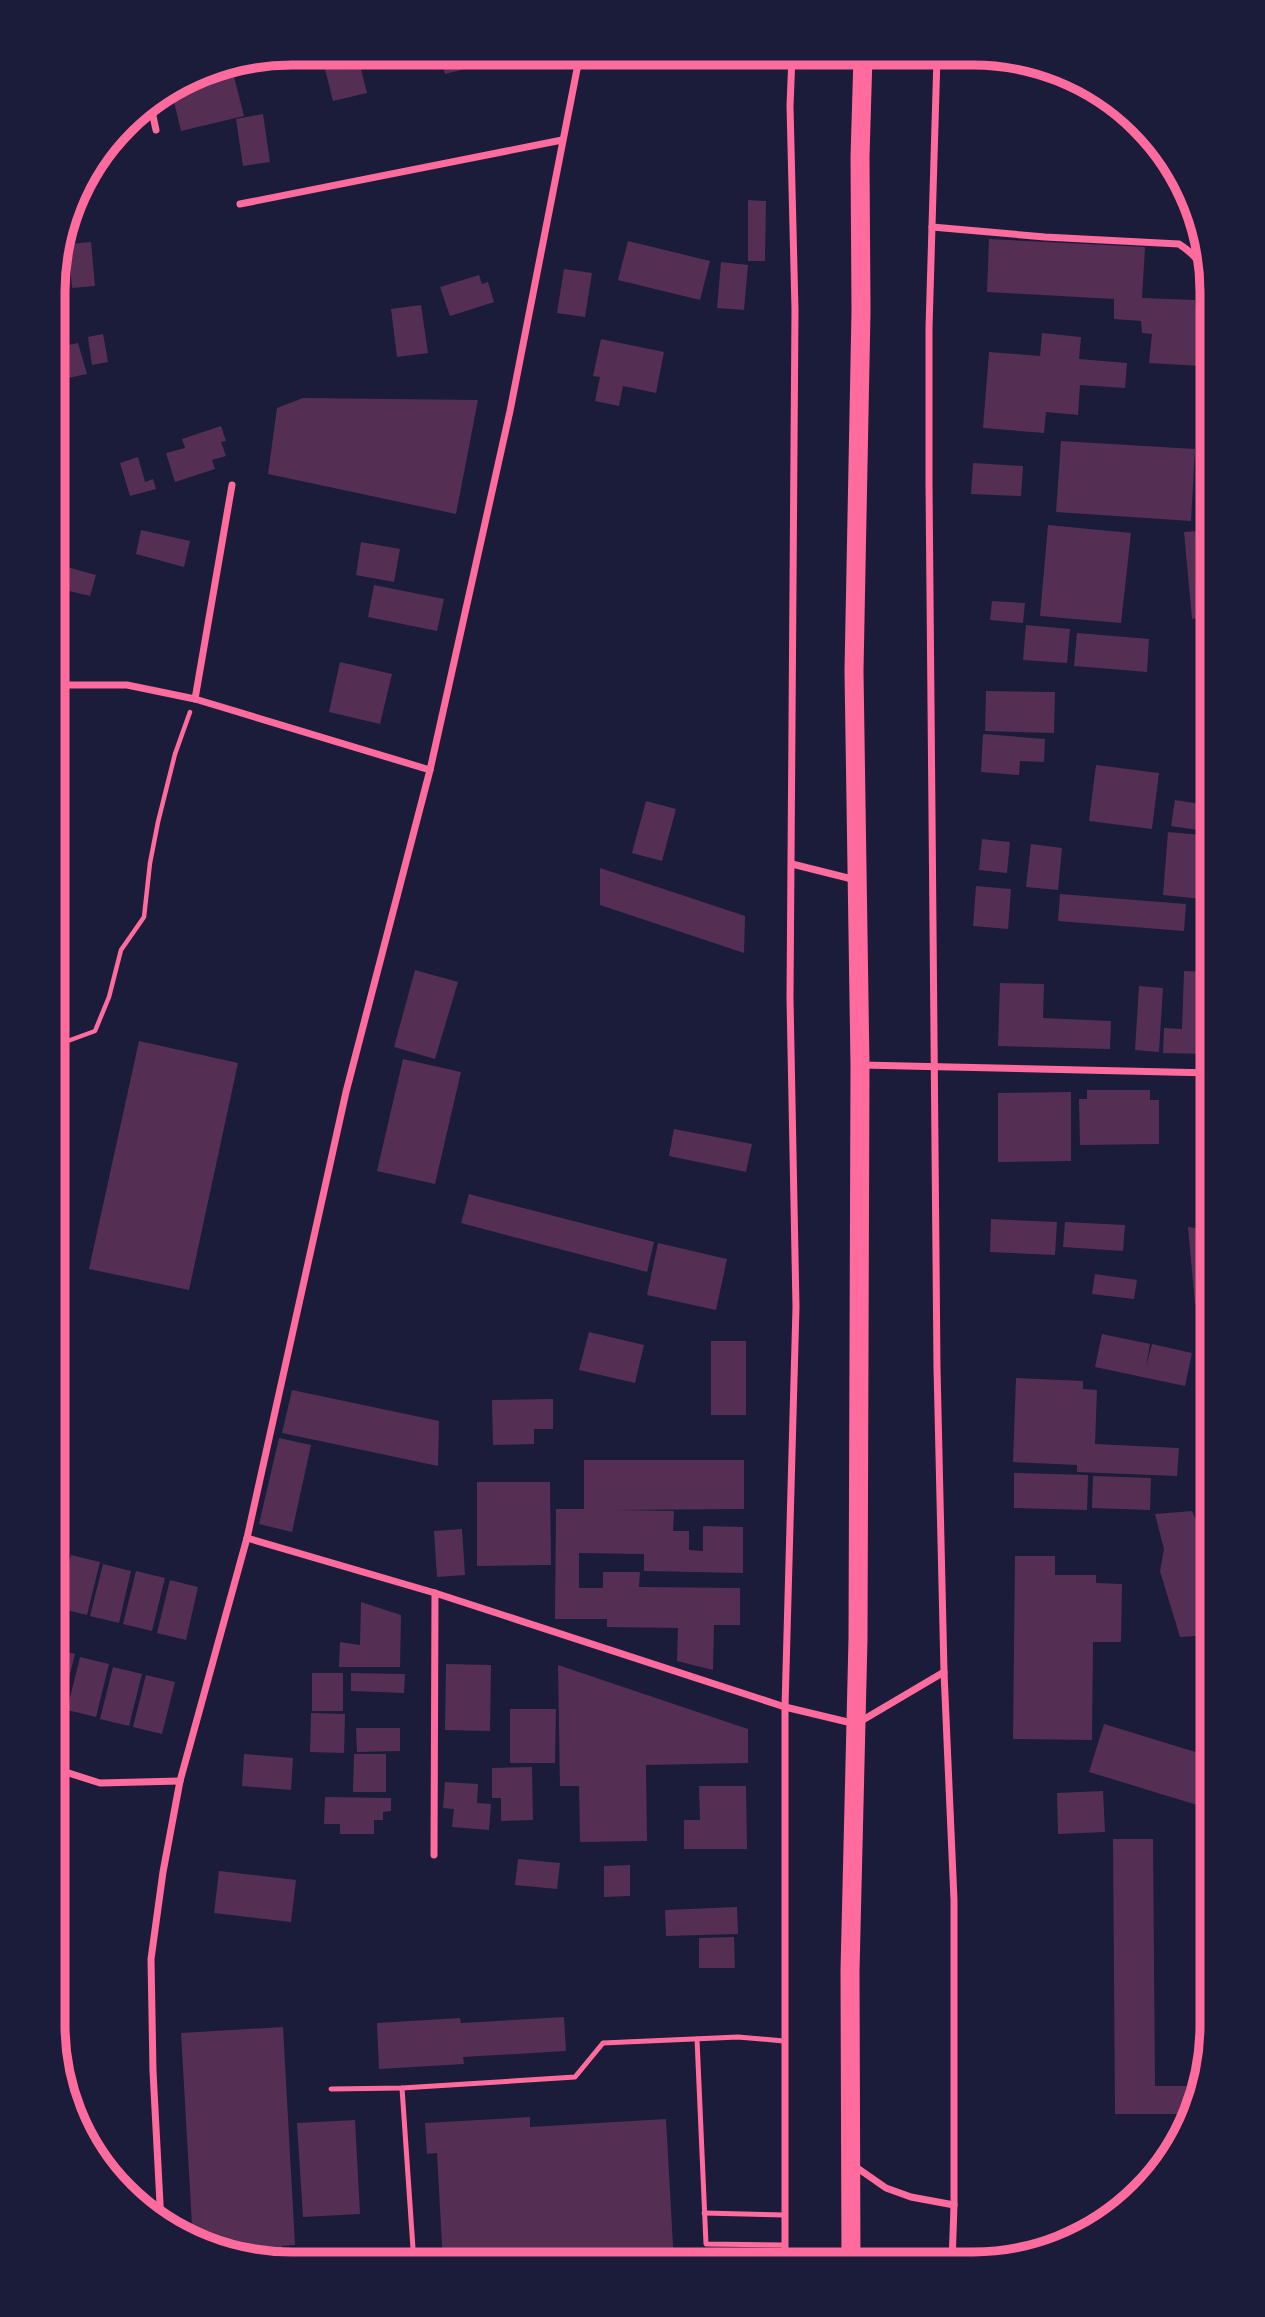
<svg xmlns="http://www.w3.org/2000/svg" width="1265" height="2317" font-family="Ubuntu,sans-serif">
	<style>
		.building { fill: #542f53 }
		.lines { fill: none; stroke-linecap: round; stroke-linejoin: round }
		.path { stroke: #ff6b9d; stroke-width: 4.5 }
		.service { stroke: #ff6b9d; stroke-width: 5 }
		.minor { stroke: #ff6b9d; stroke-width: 7 }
		.trunk { stroke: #ff6b9d; stroke-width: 19 }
		.rim { fill: none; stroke: #ff6b9d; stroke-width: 9 }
	</style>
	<rect width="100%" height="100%" fill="#1b1b3a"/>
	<g class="building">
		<path d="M321,53H357L367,93L333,101Z"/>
		<path d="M439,53L477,54L480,65L445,74Z"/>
		<path d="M231,65L244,116L181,131L171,89L191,80L190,77L201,71Z"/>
		<path d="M263,114L270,162L243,166L236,119Z"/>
		<path d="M748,200L766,201L765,261H748Z"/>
		<path d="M989,239L1145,247L1142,298L1195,300L1201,366L1149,363L1152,334L1142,333L1141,321L1114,319V299L987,292Z"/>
		<path d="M628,241L710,261L700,300L618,280Z"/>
		<path d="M91,242L95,286L72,288L68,244Z"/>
		<path d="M721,262L748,265L744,310L717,308Z"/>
		<path d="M564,269L592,273L585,317L557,313Z"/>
		<path d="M479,275L482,284L488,282L494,302L450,316L440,287Z"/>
		<path d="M421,305L428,353L397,357L391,309Z"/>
		<path d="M1042,333L1081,337L1079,359L1127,363L1125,388L1080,385L1078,415L1046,412L1044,433L983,428L989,352L1040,356Z"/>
		<path d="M103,334L108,362L92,365L88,337Z"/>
		<path d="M601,339L664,352L656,393L623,386L619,406L595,401L600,377L593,376Z"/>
		<path d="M78,343L87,374L54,381V348Z"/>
		<path d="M303,398L478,400L456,514L268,474L277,408Z"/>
		<path d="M221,426L226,441L221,442L226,456L212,460L215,469L175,482L166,453L185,448L182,439Z"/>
		<path d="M1061,441L1195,449L1191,521L1056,512Z"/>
		<path d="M138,457L145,482L153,479L156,489L130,496L120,463Z"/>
		<path d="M973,463L1023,466L1021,496L971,494Z"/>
		<path d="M1048,525L1131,533L1121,623L1040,616Z"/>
		<path d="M141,530L190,541L184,567L136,554Z"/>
		<path d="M1212,530V617L1192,619L1184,532Z"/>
		<path d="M361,542L400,549L394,582L356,575Z"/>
		<path d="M67,567L96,575L90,596L61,589Z"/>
		<path d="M374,585L444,599L437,631L368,617Z"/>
		<path d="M992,601L1025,603L1023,623L990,620Z"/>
		<path d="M1026,625L1070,629L1067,663L1023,660Z"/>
		<path d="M1077,633L1149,639L1147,672L1074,666Z"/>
		<path d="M340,662L392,674L380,724L329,712Z"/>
		<path d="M986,691L1055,692L1054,733L985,731Z"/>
		<path d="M983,734L1045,739L1044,762L1020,761L1019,775L981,772Z"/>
		<path d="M1096,765L1159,773L1152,829L1089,821Z"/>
		<path d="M1175,800L1212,806V832L1171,826Z"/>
		<path d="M646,801L676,809L662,861L632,853Z"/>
		<path d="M1168,832L1212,836V900L1163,895Z"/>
		<path d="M982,839L1010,842L1007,873L979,870Z"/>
		<path d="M1031,844L1062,848L1058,890L1026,887Z"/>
		<path d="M600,868L745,916L744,953L600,905Z"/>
		<path d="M976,886L1011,889L1008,929L973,926Z"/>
		<path d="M1060,894L1186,904L1184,931L1058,921Z"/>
		<path d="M1201,902L1212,903V930L1199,929Z"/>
		<path d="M415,970L458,982L435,1059L394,1047Z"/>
		<path d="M1184,971L1211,972L1208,1054L1163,1053L1164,1028L1182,1029Z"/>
		<path d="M1000,983L1044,984L1043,1018L1111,1021L1110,1049L998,1046Z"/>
		<path d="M1139,986L1163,988L1159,1052L1135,1050Z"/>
		<path d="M139,1041L238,1063L189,1290L89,1269Z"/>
		<path d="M403,1059L461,1072L435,1184L377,1171Z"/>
		<path d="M1087,1090H1150V1100H1159V1144L1080,1145L1079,1099H1087Z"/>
		<path d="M1071,1092V1161L998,1162V1093Z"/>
		<path d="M674,1129L752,1144L746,1172L669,1156Z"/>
		<path d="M469,1194L654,1242L647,1272L461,1223Z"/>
		<path d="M991,1219L1057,1222L1055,1255L990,1252Z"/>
		<path d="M1065,1222L1125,1225L1123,1251L1063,1247Z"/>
		<path d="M1188,1227L1212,1230V1305L1195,1304Z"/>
		<path d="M658,1243L727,1259L716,1310L647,1295Z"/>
		<path d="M1095,1274L1137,1280L1134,1299L1092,1294Z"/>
		<path d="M589,1332L644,1345L635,1383L579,1370Z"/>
		<path d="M1102,1334L1150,1344L1146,1367L1152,1344L1192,1353L1185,1386L1095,1367Z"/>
		<rect x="711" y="1341" width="35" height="74"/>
		<path d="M1016,1378L1083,1381V1389L1097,1390L1095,1444L1179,1448L1177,1476L1077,1472V1465L1013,1462Z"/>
		<path d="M292,1390L439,1421L438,1466L282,1433Z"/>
		<path d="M553,1399V1429H534V1444L493,1445L492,1400Z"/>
		<path d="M279,1438L311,1445L292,1532L259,1524Z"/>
		<path d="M584,1460H744V1509L616,1510L674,1511L673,1531H689V1550L703,1551V1526L743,1527V1573L644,1571V1554L579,1553V1588H603V1572H640L639,1587L740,1588V1625H714L713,1670L677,1661L678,1628L607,1627V1619H555L556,1509H584Z"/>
		<path d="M1014,1473L1088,1475L1087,1510L1014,1508Z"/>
		<path d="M1093,1476L1151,1478L1150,1510L1092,1508Z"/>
		<path d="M477,1482H550L551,1565L477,1566Z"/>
		<path d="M1192,1511L1212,1555V1635L1180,1637L1160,1571L1164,1549L1155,1514Z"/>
		<path d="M462,1529L465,1575L437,1577L434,1531Z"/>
		<path d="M53,1549L66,1553L54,1602H53Z"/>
		<path d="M71,1555L100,1562L87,1615L58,1608Z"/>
		<path d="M1015,1556H1055V1575H1096V1583L1122,1584L1121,1642H1093L1092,1740L1013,1739Z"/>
		<path d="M103,1564L131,1571L119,1623L90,1616Z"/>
		<path d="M136,1571L165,1578L152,1631L123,1624Z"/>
		<path d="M170,1580L198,1587L186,1640L157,1633Z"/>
		<path d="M361,1602L401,1615L400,1667H339L340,1642L360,1645Z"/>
		<path d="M53,1648L75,1654L62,1706L53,1704Z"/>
		<path d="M80,1657L109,1664L96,1717L67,1710Z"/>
		<path d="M446,1664L491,1665L490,1731L445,1730Z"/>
		<path d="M558,1665L748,1729V1763L646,1765L647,1841L580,1842L579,1786H560Z"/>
		<path d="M113,1667L142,1674L129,1726L100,1719Z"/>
		<rect x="312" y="1673" width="31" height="38"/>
		<path d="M351,1673L405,1674L404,1693L351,1691Z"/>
		<path d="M146,1675L175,1682L162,1734L133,1727Z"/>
		<path d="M510,1709H556L555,1763H510Z"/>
		<path d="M311,1713L345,1714L344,1753L310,1752Z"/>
		<path d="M1104,1724L1212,1757V1791L1207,1808L1089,1772Z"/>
		<path d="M356,1728H400V1751L357,1752Z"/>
		<path d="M244,1754L293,1758L291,1790L242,1786Z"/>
		<path d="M354,1754H386V1792H353Z"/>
		<path d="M532,1767L533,1820L501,1821V1798H492V1768Z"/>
		<path d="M445,1782L478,1784L477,1803L491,1804L489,1830L452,1827L454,1809L443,1808Z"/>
		<path d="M699,1786H746L747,1849H684V1820H700Z"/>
		<path d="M1103,1791L1105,1832L1058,1834L1057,1793Z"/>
		<path d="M325,1797L391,1798V1811L383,1812V1820H374V1834H340V1824H324Z"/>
		<path d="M1200,1838H1212V2041L1203,2080Z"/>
		<path d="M1113,1839H1153L1155,2086H1201L1195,2114H1115Z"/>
		<path d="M518,1859L560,1863L557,1889L515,1885Z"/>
		<path d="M630,1865V1896L604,1897V1866Z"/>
		<path d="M219,1871L296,1880L291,1922L214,1913Z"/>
		<path d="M737,1907L738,1934L666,1936L665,1910Z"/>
		<path d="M734,1937L735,1968H699V1938Z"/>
		<path d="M564,2017L566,2051L463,2057L464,2064L379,2069L377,2023L460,2018L461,2023Z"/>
		<path d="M283,2027L295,2245L282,2246L283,2262H260L193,2242L181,2033Z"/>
		<path d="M530,2117V2127L666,2119L674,2264L443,2263L437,2153L427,2154L425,2123Z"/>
		<path d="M355,2120L360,2214L303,2217L297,2123Z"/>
	</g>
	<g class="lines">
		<path class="path" d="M54,1046L95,1031L109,997L121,950L144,917L150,863L158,822L175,754L190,712"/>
		<g class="service">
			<path d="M697,2039L706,2244L785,2245"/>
			<path d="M402,2088L414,2263"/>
			<path d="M331,2089L402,2088L575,2077L603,2043L738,2037L784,2041"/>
			<path d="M704,2213L785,2215"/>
		</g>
		<g class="minor">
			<path d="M937,57L929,328V483L937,1368L944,1672L954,1900V2205L952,2264"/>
			<path d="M150,102L156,130"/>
			<path d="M240,204L562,140"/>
			<path d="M932,227L1045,237L1179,244C1205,261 1208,276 1212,306"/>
			<path d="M54,685H127L195,699L430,770"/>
			<path d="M195,699L232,485"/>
			<path d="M792,864L856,880"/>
			<path d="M861,1065L1212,1073"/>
			<path d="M247,1538L435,1593L785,1707L856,1724L944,1672"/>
			<path d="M53,1768L100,1783L180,1781"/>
			<path d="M434,1855L435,1593"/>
			<path d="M853,2165L886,2188L911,2197L954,2205"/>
			<path d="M161,2223L153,2071L151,1959L163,1872L180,1781L247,1538L346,1092L430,770L510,411L580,54"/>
			<path d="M785,2264V1707L796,1307L790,998L795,310L790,106L792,56"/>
		</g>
		<path class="trunk" d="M851,2264L850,1971L858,1639L860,1065L854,671L861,311L860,157L863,56"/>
	</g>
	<path d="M0 0H1265V2317H0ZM292 65H973A227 227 0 0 1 1200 292V2025A227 227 0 0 1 973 2252H292A227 227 0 0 1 65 2025V292A227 227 0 0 1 292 65Z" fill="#1b1b3a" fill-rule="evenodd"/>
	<path class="rim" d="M292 65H973A227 227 0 0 1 1200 292V2025A227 227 0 0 1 973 2252H292A227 227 0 0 1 65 2025V292A227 227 0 0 1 292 65Z"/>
</svg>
